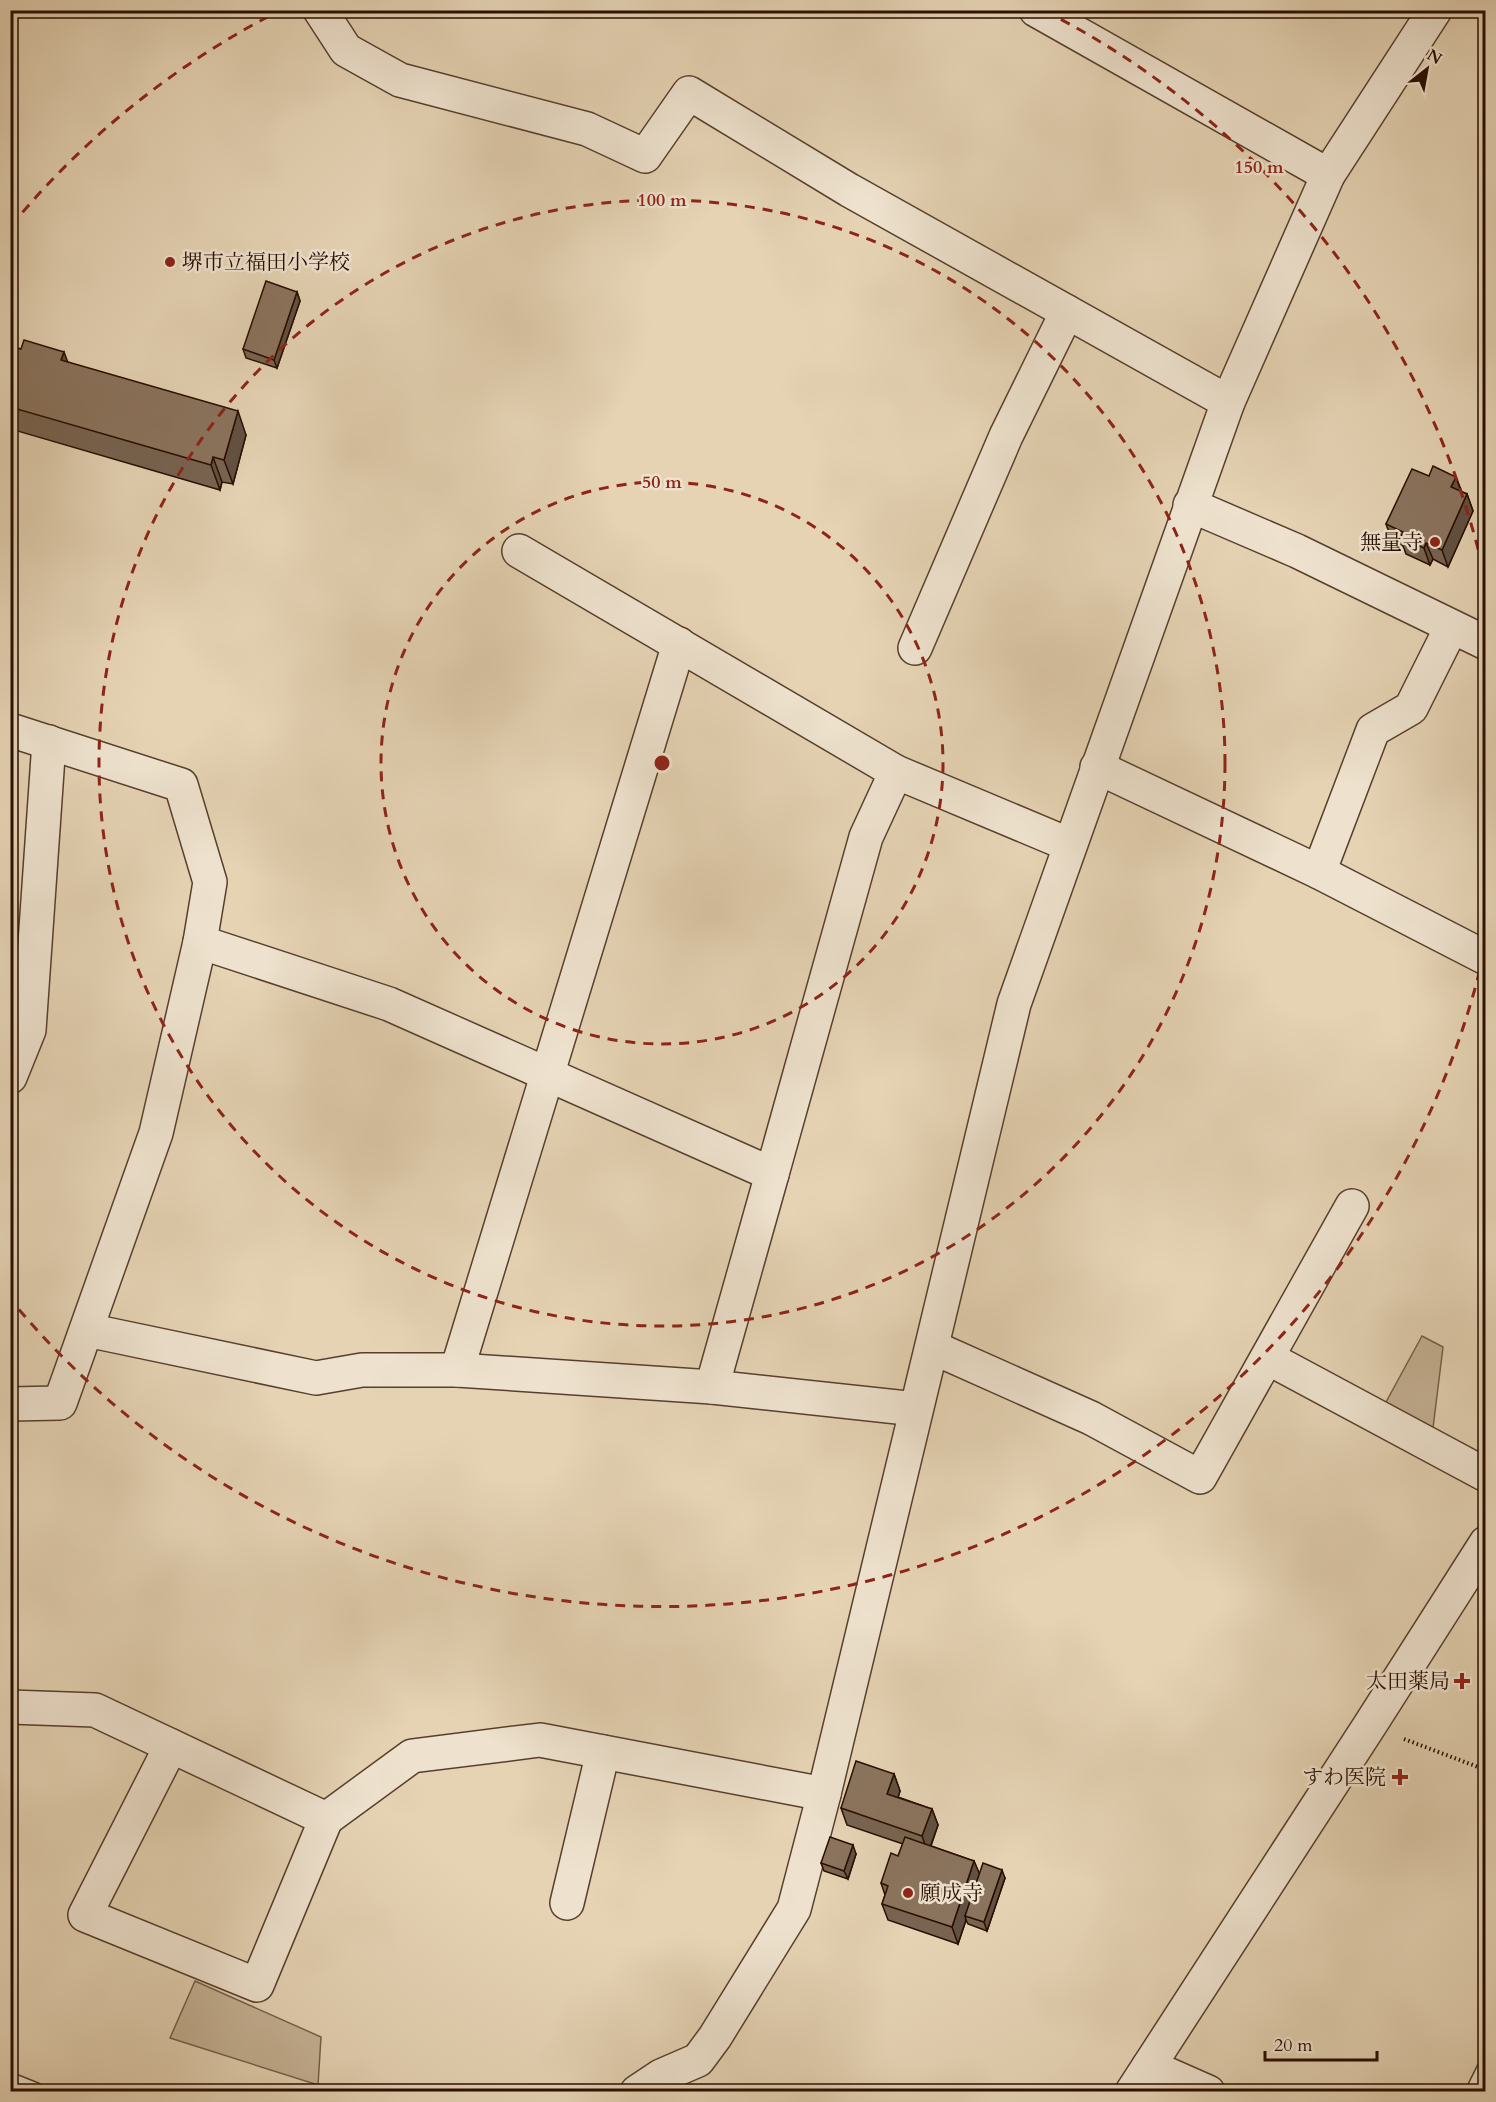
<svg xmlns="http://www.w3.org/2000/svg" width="1496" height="2102" font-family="Cardo,'Noto Serif JP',serif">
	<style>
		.green { fill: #c5b295; stroke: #77604a; stroke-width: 1.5 }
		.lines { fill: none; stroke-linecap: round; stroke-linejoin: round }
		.lane-casing { stroke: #583f2d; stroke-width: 21 }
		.street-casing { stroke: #583f2d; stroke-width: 36 }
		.path { stroke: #290e00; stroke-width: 4; stroke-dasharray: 1.5 3; stroke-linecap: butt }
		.lane { stroke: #eee2ce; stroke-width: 18 }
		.street { stroke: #eee2ce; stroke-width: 33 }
		.wall { fill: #786451; stroke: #290e00; stroke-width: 1.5 }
		.shaded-wall { fill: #615142; stroke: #290e00; stroke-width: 1.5 }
		.building { fill: #8b745e; stroke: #290e00; stroke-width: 1.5 }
		.ring { fill: none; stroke: #8f2418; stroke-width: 3; stroke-dasharray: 10 8 }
		.poi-dot { fill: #8f2418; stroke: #eee2ce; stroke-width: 2 }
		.labels { text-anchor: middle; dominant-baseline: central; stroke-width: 5; stroke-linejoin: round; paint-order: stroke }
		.poi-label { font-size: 21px; fill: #290e00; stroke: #eee2ce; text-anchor: end }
		.centre { fill: #8f2418; stroke: #eee2ce; stroke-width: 3 }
		.ring-label { font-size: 18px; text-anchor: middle; font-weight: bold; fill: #8f2418; stroke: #eee2ce; stroke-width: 5; stroke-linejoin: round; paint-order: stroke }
	</style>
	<rect width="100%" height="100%" fill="#e5d3b4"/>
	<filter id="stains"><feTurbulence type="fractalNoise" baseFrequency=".00333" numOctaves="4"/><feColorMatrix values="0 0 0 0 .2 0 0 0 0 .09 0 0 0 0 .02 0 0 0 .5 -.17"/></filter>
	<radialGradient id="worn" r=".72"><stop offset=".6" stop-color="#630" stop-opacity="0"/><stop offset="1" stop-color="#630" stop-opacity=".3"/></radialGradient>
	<g class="green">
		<path d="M1422,1336L1443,1347L1433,1428L1385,1404Z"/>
		<path d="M195,1981L321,2037L318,2085L170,2038Z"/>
	</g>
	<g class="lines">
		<g class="lane-casing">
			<g id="lane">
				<path d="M10,2082L35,2092"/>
				<path d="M1475,2092L1486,2070"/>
			</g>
		</g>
		<g class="street-casing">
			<g id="street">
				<path d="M320,10L346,50L400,80L587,129L645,156L689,93L849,190L1228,402"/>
				<path d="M1036,10L1328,175"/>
				<path d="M1190,505L1297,551L1486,643"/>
				<path d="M519,551L896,772L1070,845"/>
				<path d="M915,648L1006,436L1067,312"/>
				<path d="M10,730L181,785L210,882L200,942L156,1133L60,1403L10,1404"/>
				<path d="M1097,767L1319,872L1486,958"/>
				<path d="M1319,872L1373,730L1411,708L1451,628"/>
				<path d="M200,942L389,1004L772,1174L866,837L896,772"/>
				<path d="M10,1077L29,1030L49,742"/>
				<path d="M87,1330L316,1378L362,1370H457L712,1387L916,1409"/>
				<path d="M932,1347L1091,1418L1200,1477L1352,1206"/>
				<path d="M1268,1358L1486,1475"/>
				<path d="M457,1370L679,644"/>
				<path d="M712,1387L772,1174"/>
				<path d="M10,1707L95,1710L326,1819L412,1756L540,1740L824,1794"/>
				<path d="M171,1746L85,1915L257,1985L326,1819"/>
				<path d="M567,1903L603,1752"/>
				<path d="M1149,2066L1208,2092"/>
				<path d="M637,2092L661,2076L698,2060L715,2037L794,1909L824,1794L1014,1004L1228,402L1328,175L1435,10"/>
				<path d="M1132,2092L1370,1725L1486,1543"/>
			</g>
		</g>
		<path class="path" d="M1404,1739L1486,1770"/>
		<use href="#lane" class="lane"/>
		<use href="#street" class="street"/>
	</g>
	<g class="wall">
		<path d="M297,292L300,301L277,368L246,358L243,349Z"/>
		<path d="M10,346L67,362L246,435L233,484L222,482L220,490L14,430L10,420Z"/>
		<path d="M1429,476L1456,477L1462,492L1467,494L1473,511L1448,567L1433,559L1430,565L1406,554L1403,546L1392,541L1386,524Z"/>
		<path d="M894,1774L900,1791L898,1797L932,1809L938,1825L931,1846L974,1861L979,1874L1005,1878L987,1931L968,1924L966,1920L958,1944L888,1920L882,1904L885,1895L881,1883L898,1856L903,1844L847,1825L841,1808Z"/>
		<path d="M856,1854L848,1879L824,1871L821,1863Z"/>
	</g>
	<g class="shaded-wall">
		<path d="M297,292L300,301L277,368L274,360Z"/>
		<path d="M64,352L73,376L61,360Z"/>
		<path d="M10,370L16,384L10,402Z"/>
		<path d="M238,411L246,435L233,484L224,460Z"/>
		<path d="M213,457L222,482L220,490L211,465Z"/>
		<path d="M1456,477L1462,494L1451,487Z"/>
		<path d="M1467,494L1473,511L1448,567L1442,550Z"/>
		<path d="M1426,543L1433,559L1430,565L1424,548Z"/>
		<path d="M894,1774L900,1791L894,1811L887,1794Z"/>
		<path d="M932,1809L938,1825L928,1853L922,1836Z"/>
		<path d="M853,1845L856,1854L848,1879L844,1871Z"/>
		<path d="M974,1861L981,1877L965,1916L966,1920L958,1944L952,1927Z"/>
		<path d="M1002,1870L1005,1878L987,1931L984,1922Z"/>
	</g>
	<g class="building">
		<path d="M266,281L297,292L274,360L243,349Z"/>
		<path d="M24,340L64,352L61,360L238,411L224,460L213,457L211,465L10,407V388L17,363L10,361V346L21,349Z"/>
		<path d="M1433,466L1456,477L1451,487L1467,494L1442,550L1426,543L1424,548L1400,538L1403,532L1386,524L1412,469L1429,476Z"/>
		<path d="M856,1761L894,1774L887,1794L932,1809L922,1836L841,1808Z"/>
		<path d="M830,1837L853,1845L844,1871L821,1863Z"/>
		<path d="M905,1837L974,1861L952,1927L882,1904L888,1886L881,1883L891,1853L898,1856Z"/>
		<path d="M983,1863L1002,1870L984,1922L965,1916Z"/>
	</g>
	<g class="ring">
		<circle cx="662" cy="763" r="281"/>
		<circle cx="662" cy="763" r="563"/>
		<path d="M1484 953A844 844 0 0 1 11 1300M11 226A844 844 0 0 1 279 11M1045 11A844 844 0 0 1 1484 573"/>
	</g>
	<g class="poi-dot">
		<circle cx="170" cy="262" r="6"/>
		<circle cx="1435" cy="542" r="6"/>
		<path d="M1459 1672h6v6h6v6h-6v6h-6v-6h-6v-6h6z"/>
		<path d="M1397 1768h6v6h6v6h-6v6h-6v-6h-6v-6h6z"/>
		<circle cx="908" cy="1893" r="6"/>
	</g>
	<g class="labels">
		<g class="poi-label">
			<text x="182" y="262" text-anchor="start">堺市立福田小学校</text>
			<text x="1423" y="542">無量寺</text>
			<text x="1450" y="1681">太田薬局</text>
			<text x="1386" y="1777">すわ医院</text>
			<text x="920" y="1893" text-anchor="start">願成寺</text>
		</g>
	</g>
	<circle cx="662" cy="763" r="9" class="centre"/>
	<g class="ring-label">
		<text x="1259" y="173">150 m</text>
		<text x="662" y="206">100 m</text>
		<text x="662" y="488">50 m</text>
	</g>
	<rect width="1496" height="2102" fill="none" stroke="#e5d3b4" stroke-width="36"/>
	<rect x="12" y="12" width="1472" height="2078" fill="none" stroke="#290e00" stroke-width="3"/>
	<rect x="18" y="18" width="1460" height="2066" fill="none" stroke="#290e00" stroke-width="1.5"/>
	<g transform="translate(1427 69) rotate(31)" stroke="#eee2ce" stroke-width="4.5" paint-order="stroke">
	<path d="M0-4.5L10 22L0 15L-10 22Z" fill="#290e00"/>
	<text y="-9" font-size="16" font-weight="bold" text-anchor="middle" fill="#290e00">N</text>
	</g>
	<path d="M1265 2051v9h112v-9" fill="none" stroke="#290e00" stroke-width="3"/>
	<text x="1274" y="2051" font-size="18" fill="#290e00" stroke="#eee2ce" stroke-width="4.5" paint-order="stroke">20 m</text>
	<rect width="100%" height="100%" filter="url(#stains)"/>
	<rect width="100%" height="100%" fill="url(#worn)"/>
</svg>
